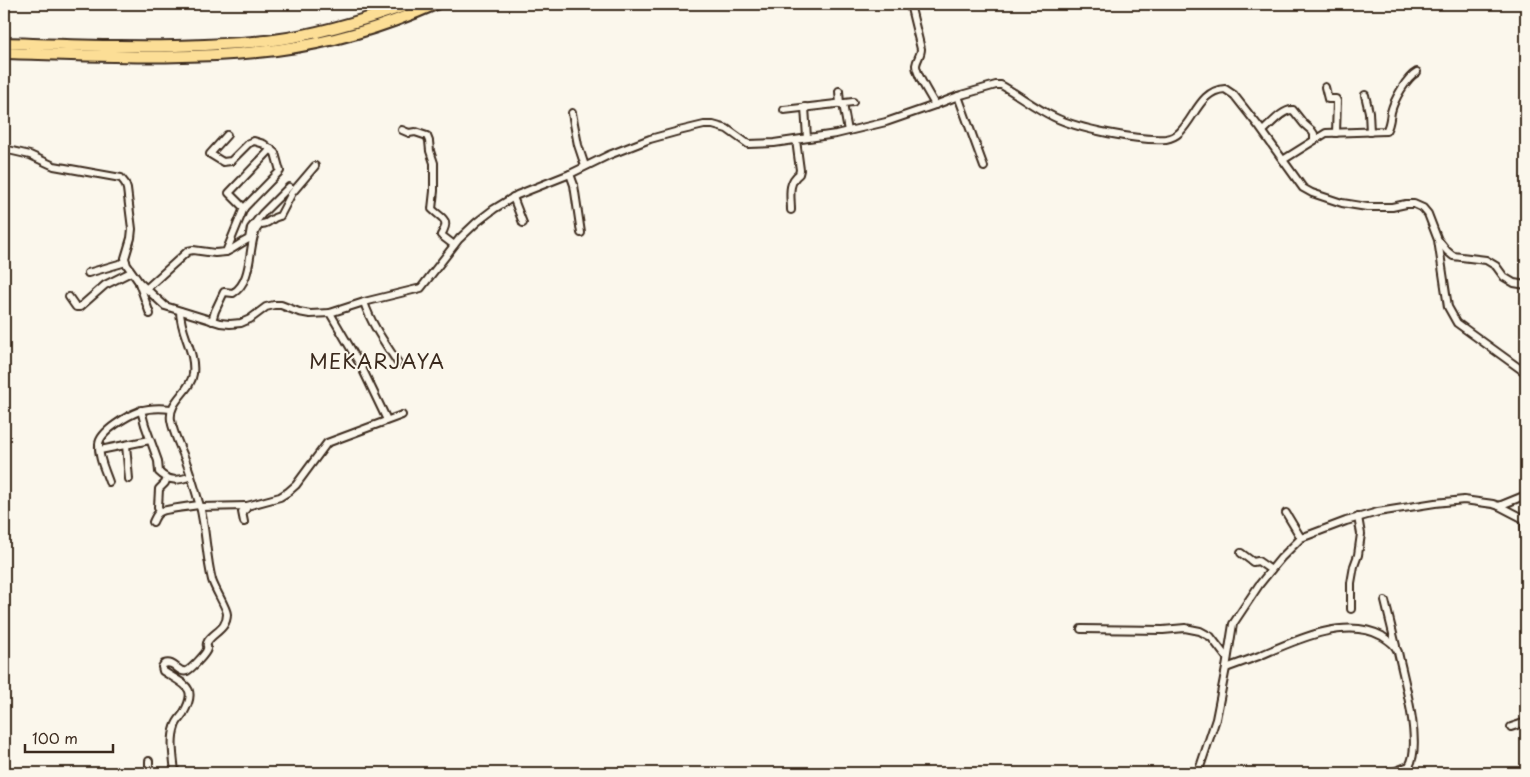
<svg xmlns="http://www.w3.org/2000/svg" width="1530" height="777" font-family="'Playpen Sans',sans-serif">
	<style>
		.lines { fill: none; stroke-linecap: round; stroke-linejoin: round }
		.minor-casing { stroke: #3b2a1e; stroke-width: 10 }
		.highway-casing { stroke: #3b2a1e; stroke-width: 14 }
		.minor { stroke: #fbf7ec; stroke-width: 6 }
		.highway { stroke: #fcde96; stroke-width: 10 }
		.labels { text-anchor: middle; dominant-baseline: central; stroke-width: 4; stroke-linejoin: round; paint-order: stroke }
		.quarter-label { font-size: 20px; letter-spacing: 1px; fill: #3b2a1e; stroke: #fbf7ec }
	</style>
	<rect width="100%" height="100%" fill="#fbf7ec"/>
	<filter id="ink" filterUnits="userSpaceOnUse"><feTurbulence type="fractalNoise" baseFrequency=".02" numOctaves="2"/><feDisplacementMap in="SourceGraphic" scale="10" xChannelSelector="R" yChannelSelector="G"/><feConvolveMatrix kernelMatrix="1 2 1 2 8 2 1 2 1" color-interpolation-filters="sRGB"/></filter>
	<g filter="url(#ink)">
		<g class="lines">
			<g class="minor-casing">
				<g id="minor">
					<path d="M1325,87L1328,99H1336L1337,101L1336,133"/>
					<path d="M839,91L840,104"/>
					<path d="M1365,95L1369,112L1370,132"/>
					<path d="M958,96L984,167"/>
					<path d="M843,104L848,131"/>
					<path d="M935,105L961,95L996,85H1001C1019,95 1035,108 1054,117C1078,129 1139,141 1166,139C1172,138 1176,136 1180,132C1195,117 1201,90 1225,89L1234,95L1260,128L1303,188L1312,193L1342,203L1367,207H1392L1406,204H1414L1423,208L1428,214L1438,240L1448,307L1457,323L1526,373"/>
					<path d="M805,107L807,138"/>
					<path d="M784,110L853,102"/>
					<path d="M572,113L578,145L585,166"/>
					<path d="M402,130L409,133L415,132L427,136L429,141L430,151L434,163V191L432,209C442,219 451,219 441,235L454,245"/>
					<path d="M1263,131C1271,124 1283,109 1293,110L1304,124L1312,131L1314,134V140"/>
					<path d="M4,149L30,155L54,166L121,178L125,183L127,189L132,229L131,238L125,258L127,265L139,282L165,306L220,323L230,324L241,323L250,319L266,307L274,305H281L299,312L310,314L330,313L364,302L421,288L459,239L477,222L494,209L517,195L570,174L609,155L650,139L679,131L704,125H713L727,129L748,144L774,143L836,134L886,122L935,105C930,95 916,75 916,65C917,59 921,55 921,49L910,4"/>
					<path d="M1283,160L1326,133L1386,131C1390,125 1390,118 1391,112C1394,100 1406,78 1417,72"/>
					<path d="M570,174L574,185L581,233"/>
					<path d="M513,197L523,223"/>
					<path d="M244,208L229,193L271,149"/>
					<path d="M791,210C791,197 787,183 799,174L800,170L796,140"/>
					<path d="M1439,241L1447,251L1453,256L1486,260L1496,266L1504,277L1514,283L1526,285"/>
					<path d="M226,252C234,249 240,243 249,239L251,228L262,214L289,187"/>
					<path d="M88,273L126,262"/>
					<path d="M139,283L150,314"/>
					<path d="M146,289L188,251L193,250L215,253L226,252L244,208L280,171L275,153L264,144L254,141L249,143L231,161L223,162L210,154L227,135"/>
					<path d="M69,297L76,307H80L105,285L131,272"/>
					<path d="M364,302C371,324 385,343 398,363"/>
					<path d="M330,313L362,368L387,420"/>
					<path d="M212,321L215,311L224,292L233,293C255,281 247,237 259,226C263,222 262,225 266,223C269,222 270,220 273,219C275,217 277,217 280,216L292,193L315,166"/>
					<path d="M141,410L145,425L158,461L159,472C169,482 179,481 191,476"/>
					<path d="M126,445L129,479"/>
					<path d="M100,450L150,440"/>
					<path d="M109,482C105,470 98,457 99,444C100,431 129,415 140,411C149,408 162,408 171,409"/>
					<path d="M247,506L280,497L288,492L296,485L327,443L402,415"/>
					<path d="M1499,506L1526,520"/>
					<path d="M200,507L247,506L246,509L242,512L244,522"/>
					<path d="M160,511L158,507L159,489L165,483L167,478"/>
					<path d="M1286,513L1301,538"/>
					<path d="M1524,519L1526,542"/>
					<path d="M153,522C155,518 156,514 160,512C164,509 192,506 199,505"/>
					<path d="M1241,553L1253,562L1258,561L1271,570"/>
					<path d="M1385,601L1396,646"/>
					<path d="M1351,609V583L1354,566L1358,555L1361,534L1358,517"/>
					<path d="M1081,629L1163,630L1185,628L1200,631L1211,637L1227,658"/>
					<path d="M1226,668C1237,664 1248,660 1259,656C1294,641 1345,616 1382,636C1389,641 1395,644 1398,652C1403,676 1423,745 1409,766L1391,773"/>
					<path d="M1511,727L1526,722"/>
					<path d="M149,761V773"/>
					<path d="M175,773C174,759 170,741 175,727C176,722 180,718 183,714C199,686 184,685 163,671L162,667L164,664C175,660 178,674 187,671C191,669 206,654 207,649C208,644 205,646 208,641C214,632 227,629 227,614C227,608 215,590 212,580C206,556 206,530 200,506C195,490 191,474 185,459C180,446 173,433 171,420C168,401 191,391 193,374C196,352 180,333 180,311"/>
					<path d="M1198,773L1216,719L1226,668L1233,624L1259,585L1271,570L1281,558L1301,538L1346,521L1378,512L1435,503L1464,500L1493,504L1499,506L1526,495"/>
				</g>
			</g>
			<g class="highway-casing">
				<g id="highway">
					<path d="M4,43C71,45 138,48 205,45C228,44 251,43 274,40C320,34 365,20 410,4"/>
					<path d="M4,53C94,55 186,61 276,50C331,43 386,26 436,4"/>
				</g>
			</g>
			<use href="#minor" class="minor"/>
			<use href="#highway" class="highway"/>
		</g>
	</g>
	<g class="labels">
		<g class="quarter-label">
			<text x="377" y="361">MEKARJAYA</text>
		</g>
	</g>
	<rect width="1530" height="777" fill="none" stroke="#fbf7ec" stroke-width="20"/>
	<rect x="10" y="10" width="1510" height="757" fill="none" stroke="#3b2a1e" stroke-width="2" filter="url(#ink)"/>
	<path d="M25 744v8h88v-8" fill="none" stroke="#3b2a1e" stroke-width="2.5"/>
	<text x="32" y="744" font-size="15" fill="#3b2a1e" stroke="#fbf7ec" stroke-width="4" paint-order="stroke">100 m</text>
</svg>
